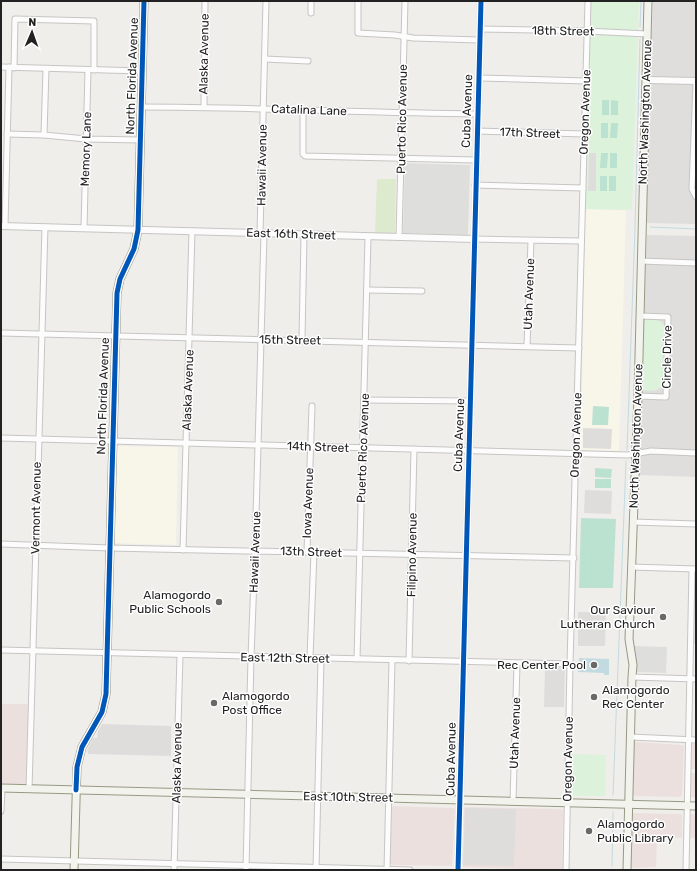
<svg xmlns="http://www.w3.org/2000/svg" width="697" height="871" font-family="Rubik,sans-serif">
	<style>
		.residential { fill: #dfdedc }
		.commercial { fill: #ece0de }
		.education { fill: #f7f6e9 }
		.religious { fill: #dededc }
		.grass { fill: #deeacd }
		.park { fill: #dcf2da }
		.pitch { fill: #bbe2d0 }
		.parking { fill: #dedddc }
		.water { fill: #c2dbe0 }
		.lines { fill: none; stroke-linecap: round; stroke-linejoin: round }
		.stream { stroke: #c2dbe0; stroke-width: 1 }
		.minor-casing { stroke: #c6c5c3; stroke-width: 7 }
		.tertiary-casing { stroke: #c6c5c3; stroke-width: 8 }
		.secondary-casing { stroke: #989984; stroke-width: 9 }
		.minor { stroke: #fdfcfc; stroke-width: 5 }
		.tertiary { stroke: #fdfcfc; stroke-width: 6 }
		.secondary { stroke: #f3f3ed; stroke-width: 7 }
		.cycleway-casing { stroke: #fff; stroke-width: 8 }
		.cycleway { stroke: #0057b8; stroke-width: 5 }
		.poi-dot { fill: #6a6968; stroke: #fff; stroke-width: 1.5 }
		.labels { text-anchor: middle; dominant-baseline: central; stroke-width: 3; stroke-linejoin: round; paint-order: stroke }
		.street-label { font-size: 12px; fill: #222; stroke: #fff }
		.poi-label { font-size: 12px; fill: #222; stroke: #fff; text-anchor: end }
	</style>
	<rect width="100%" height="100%" fill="#f0eeeb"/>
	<g class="residential">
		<path d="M653,1H696V224L646,223Z"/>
		<path d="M647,235L696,236V477L638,475Z"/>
		<path d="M694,572H696V644H692Z"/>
	</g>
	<g class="commercial">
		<path d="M1,704H31L28,787H1Z"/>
		<path d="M635,742L682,745L684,746L682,795L680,797L635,796L633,794L634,744Z"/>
		<path d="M693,744H696V769H691L692,745Z"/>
		<path d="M691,773H696V798L692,797L690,796Z"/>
		<path d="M393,806L453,808L455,810L452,866L392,865L390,863L392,808Z"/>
		<path d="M466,807L561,809L563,811L562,869L559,870L463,867L464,808Z"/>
		<path d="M634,813L681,814L682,815V838L631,836L632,814Z"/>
		<path d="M691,814H696V838H689L690,816Z"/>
		<path d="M631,839H657L656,867L632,868L630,866Z"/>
	</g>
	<g class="education">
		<path d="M585,209L626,210L619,451L581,450Z"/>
		<path d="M117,446L178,447L176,545L115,543Z"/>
	</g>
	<g class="religious">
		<path d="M405,163L470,165L468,235L403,233Z"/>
		<path d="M634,646L667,647L666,673L637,672Z"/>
	</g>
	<path class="grass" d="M377,179H396L395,234L375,233Z"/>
	<g class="park">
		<path d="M591,1H639L632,210L585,209Z"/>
		<path d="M646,319C655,320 660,319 665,326L664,383C659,392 652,391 643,390L641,388L644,321Z"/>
		<path d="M572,754L606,755L605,796H572L570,795Z"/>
	</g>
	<g class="pitch">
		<rect x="602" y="100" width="7" height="15"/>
		<path d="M611,100L618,101V115H611Z"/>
		<rect x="601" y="123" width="7" height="15"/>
		<path d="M611,123H618L617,138H610Z"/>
		<path d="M601,153H608L607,168H600Z"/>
		<rect x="610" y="153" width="7" height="15"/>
		<rect x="600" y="176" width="7" height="15"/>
		<rect x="609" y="176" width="7" height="15"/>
		<path d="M593,406L609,407L608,425H592Z"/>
		<path d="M595,468L612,469L611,478L595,477Z"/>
		<rect x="595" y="479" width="16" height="9"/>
		<path d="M581,518L616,519L613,588H579Z"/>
	</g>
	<g class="parking">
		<path d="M589,153H596V191H588Z"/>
		<path d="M583,428L612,429L611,449L583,448Z"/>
		<path d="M585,490L612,491L611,514L584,513Z"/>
		<path d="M578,612H606L605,646H578Z"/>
		<path d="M545,668H565L564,707H544Z"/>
		<path d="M102,724L171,726V756L88,754L87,750L93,738H97L98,731Z"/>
		<path d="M465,808L516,809L514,866L463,865Z"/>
	</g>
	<path class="water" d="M579,658L609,659V675H604V673L578,672Z"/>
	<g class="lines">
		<g class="stream">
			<path d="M640,27L641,1"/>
			<path d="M650,227L696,229"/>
			<path d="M627,450L635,228L640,39"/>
			<path d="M613,795L626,461"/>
			<path d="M612,866L613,812"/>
		</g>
		<g class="minor-casing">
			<g id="minor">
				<path d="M358,1V33L395,35L413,38L479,40"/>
				<path d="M311,13V1"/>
				<path d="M480,29L587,31L647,34"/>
				<path d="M265,59L308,61"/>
				<path d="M1,67L142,71"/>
				<path d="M14,68L15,19L94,21V70"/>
				<path d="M479,78L586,81"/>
				<path d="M696,84L692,189L696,197"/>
				<path d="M141,107C253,107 365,113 478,114"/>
				<path d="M204,107L205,1"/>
				<path d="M303,110V154L305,156L476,160"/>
				<path d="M477,131L584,134"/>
				<path d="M7,134L44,135L86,139L140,140"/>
				<path d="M44,135L46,69"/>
				<path d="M475,185L583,188"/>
				<path d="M5,226L9,67"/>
				<path d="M84,228L88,70"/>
				<path d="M260,233L266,1"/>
				<path d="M399,237L405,1"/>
				<path d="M474,239L581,241"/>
				<path d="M641,261L696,263"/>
				<path d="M367,290L422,291"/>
				<path d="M1,333L579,348"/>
				<path d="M302,340L304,235"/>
				<path d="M527,346L531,241"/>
				<path d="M638,396L666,397L668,317L640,316"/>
				<path d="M364,400L470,401"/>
				<path d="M1,438L628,455L651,451L696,453"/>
				<path d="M633,522L696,524"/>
				<path d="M1,544L110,548L574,558"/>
				<path d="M183,550L192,231"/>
				<path d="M307,552L312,406"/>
				<path d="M631,567L696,569"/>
				<path d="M1,650L570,664"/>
				<path d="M310,658L314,552"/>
				<path d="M357,659L368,237"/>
				<path d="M409,661L414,449"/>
				<path d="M632,677L696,679"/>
				<path d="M631,737L696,740"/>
				<path d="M29,789L45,227"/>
				<path d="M513,801L517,664"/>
				<path d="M1,811L2,788"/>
				<path d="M1,859L410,870"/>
				<path d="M174,870L180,655"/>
				<path d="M246,870L251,657L255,551L264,234"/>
				<path d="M316,870L321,659"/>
				<path d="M387,870L392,661"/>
				<path d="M566,870L570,664L588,1"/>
				<path d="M686,870L692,569"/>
			</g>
		</g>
		<g class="tertiary-casing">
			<g id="tertiary">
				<path d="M647,80L696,81"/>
				<path d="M1,226L474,239"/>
				<path d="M458,870L481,1"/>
			</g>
		</g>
		<g class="secondary-casing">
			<g id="secondary">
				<path d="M1,788L696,806"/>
				<path d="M74,870L77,767L82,747L102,712L106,694L117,293L120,279L134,249L138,230L144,1"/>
				<path d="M627,870L632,677L633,665L629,639L638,396L648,1"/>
			</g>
		</g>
		<use href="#minor" class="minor"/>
		<use href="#tertiary" class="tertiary"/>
		<use href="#secondary" class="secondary"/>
		<g class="cycleway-casing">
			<g id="cycleway">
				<path d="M76,790L77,767L82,747L102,712L106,694L117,293L120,279L134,249L138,230L144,1"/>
				<path d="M458,870L481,1"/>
			</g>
		</g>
		<use href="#cycleway" class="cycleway"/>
	</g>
	<g class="poi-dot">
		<circle cx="219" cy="602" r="4"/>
		<circle cx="663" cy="617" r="4"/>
		<circle cx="594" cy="665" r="4"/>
		<circle cx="594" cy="697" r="4"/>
		<circle cx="214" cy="703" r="4"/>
		<circle cx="589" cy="831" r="4"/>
	</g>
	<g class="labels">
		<g class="street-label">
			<text transform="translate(563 31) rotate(1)">18th Street</text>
			<text transform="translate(204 54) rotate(-89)">Alaska Avenue</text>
			<text transform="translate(132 76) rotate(-88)">North Florida Avenue</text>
			<text transform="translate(309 110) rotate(2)">Catalina Lane</text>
			<text transform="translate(467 111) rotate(-88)">Cuba Avenue</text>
			<text transform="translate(585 112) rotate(-88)">Oregon Avenue</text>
			<text transform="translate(645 112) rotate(-88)">North Washington Avenue</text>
			<text transform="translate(402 119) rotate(-89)">Puerto Rico Avenue</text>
			<text transform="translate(530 133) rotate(2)">17th Street</text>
			<text transform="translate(86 149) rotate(-88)">Memory Lane</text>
			<text transform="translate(262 165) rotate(-89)">Hawaii Avenue</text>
			<text transform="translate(291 234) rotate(2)">East 16th Street</text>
			<text transform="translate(529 294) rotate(-88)">Utah Avenue</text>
			<text transform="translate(290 340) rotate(1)">15th Street</text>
			<text transform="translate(667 357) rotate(-89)">Circle Drive</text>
			<text transform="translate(188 390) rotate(-88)">Alaska Avenue</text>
			<text transform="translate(103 396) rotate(-88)">North Florida Avenue</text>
			<text transform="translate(459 435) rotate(-88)">Cuba Avenue</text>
			<text transform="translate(576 435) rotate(-88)">Oregon Avenue</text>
			<text transform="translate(636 436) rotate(-88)">North Washington Avenue</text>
			<text transform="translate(318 447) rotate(2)">14th Street</text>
			<text transform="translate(363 448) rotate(-88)">Puerto Rico Avenue</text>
			<text transform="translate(308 503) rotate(-88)">Iowa Avenue</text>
			<text transform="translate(36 508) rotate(-89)">Vermont Avenue</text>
			<text transform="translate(255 552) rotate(-88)">Hawaii Avenue</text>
			<text transform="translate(311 552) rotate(2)">13th Street</text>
			<text transform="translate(412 555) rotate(-89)">Filipino Avenue</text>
			<text transform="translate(285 658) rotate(1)">East 12th Street</text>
			<text transform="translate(515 733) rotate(-88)">Utah Avenue</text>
			<text transform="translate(451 759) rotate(-89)">Cuba Avenue</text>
			<text transform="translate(568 759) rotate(-89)">Oregon Avenue</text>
			<text transform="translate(177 763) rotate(-89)">Alaska Avenue</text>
			<text transform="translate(348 797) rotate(1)">East 10th Street</text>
		</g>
		<g class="poi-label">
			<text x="211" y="595">Alamogordo<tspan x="211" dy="14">Public Schools</tspan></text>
			<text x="655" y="610">Our Saviour<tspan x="655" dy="14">Lutheran Church</tspan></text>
			<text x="586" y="665">Rec Center Pool</text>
			<text x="602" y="690" text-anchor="start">Alamogordo<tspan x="602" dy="14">Rec Center</tspan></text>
			<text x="222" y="696" text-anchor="start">Alamogordo<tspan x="222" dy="14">Post Office</tspan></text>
			<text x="597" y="824" text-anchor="start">Alamogordo<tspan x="597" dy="14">Public Library</tspan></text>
		</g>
	</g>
	<rect width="697" height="871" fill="none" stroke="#222222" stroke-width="4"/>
	<g transform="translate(32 32) rotate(2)" stroke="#ffffff" stroke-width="3" paint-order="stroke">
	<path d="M0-3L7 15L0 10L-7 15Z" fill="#222222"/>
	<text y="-6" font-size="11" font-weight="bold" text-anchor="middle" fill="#222222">N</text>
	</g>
</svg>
